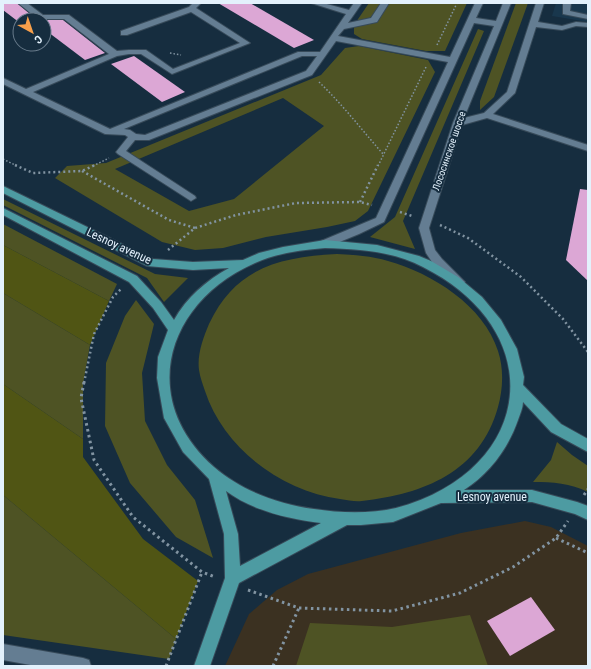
<svg xmlns="http://www.w3.org/2000/svg" width="591" height="669" font-family="'Roboto Condensed',sans-serif">
	<style>
		.built { fill: #19374d }
		.industrial { fill: #3b3121 }
		.green { fill: #4e5324; fill-rule: evenodd }
		.forest { fill: #505514 }
		.building { fill: #dca7d5 }
		.lines { fill: none; stroke-linecap: round; stroke-linejoin: round }
		.minor-casing { stroke: #374a59; stroke-width: 2 }
		.major-casing { stroke: #374a59; stroke-width: 2 }
		.path-far2 { stroke: #8294a2; stroke-width: 1.5; stroke-dasharray: 1.5 2; stroke-linecap: butt }
		.path-far1 { stroke: #8294a2; stroke-width: 2.5; stroke-dasharray: 2 3; stroke-linecap: butt }
		.path { stroke: #8294a2; stroke-width: 3; stroke-dasharray: 2.5 3.5; stroke-linecap: butt }
		.minor { fill: #647d92; fill-rule: evenodd }
		.major { fill: #4d9ba2; fill-rule: evenodd }
		.labels { text-anchor: middle; dominant-baseline: central; stroke-width: 4; stroke-linejoin: round; paint-order: stroke }
		.far-street-label { font-size: 10px; fill: #e3f1fc; stroke: #162d3f }
		.street-label { font-size: 12px; fill: #e3f1fc; stroke: #162d3f }
	</style>
	<rect width="100%" height="100%" fill="#162d3f"/>
	<path class="built" d="M556,3H588V22L552,16Z"/>
	<path class="industrial" d="M525,521L551,527L588,546V666H225L249,614L277,590L308,574L461,533Z"/>
	<g class="green">
		<path d="M369,3H467L445,51H426L362,39L354,34V25Z"/>
		<path d="M516,3H528L494,97L480,110V101Z"/>
		<path d="M478,29L484,31L403,221L415,249L370,237L395,217Z"/>
		<path d="M359,46L428,60L435,72L368,211L355,221L327,227L266,237L223,248L195,250L162,242L55,178L67,166L106,163L321,75L345,48ZM283,98L324,126L234,199L189,211L115,169Z"/>
		<path d="M3,199L155,274L188,278L164,302L147,278L3,205Z"/>
		<path d="M3,224L117,284L109,301L3,245Z"/>
		<path d="M337,254C354,255 372,256 388,261C432,273 484,306 498,351C504,369 503,389 498,407C480,472 424,494 362,501C355,502 348,500 340,499C282,491 224,449 205,391C203,385 200,377 199,370C197,355 203,338 209,324C235,268 279,257 337,254Z"/>
		<path d="M3,293L90,345L83,384V439L3,384Z"/>
		<path d="M136,300L154,324L142,373L145,421L167,465L195,500L213,558L176,537L130,483L105,426L106,363L125,316Z"/>
		<path d="M557,442L572,455L588,466V492C570,483 553,482 533,482L551,460Z"/>
		<path d="M3,495L176,639L169,659L3,635Z"/>
		<path d="M470,615L488,666H296L310,623L392,627Z"/>
	</g>
	<g class="forest">
		<path d="M3,245L109,301L90,345L3,293Z"/>
		<path d="M3,384L83,439V457L143,539L198,581L176,639L3,495Z"/>
	</g>
	<g class="building">
		<path d="M3,3H17L37,20H20V23L3,10Z"/>
		<path d="M218,3H250L314,40L294,48Z"/>
		<path d="M44,20H63L105,53L85,60L44,29Z"/>
		<path d="M134,56L185,92L162,102L111,64Z"/>
		<path d="M580,189L588,190V281L566,260Z"/>
		<path d="M531,597L555,630L510,656L487,621Z"/>
	</g>
	<g class="lines">
		<g class="minor-casing">
			<g id="minor">
				<path d="M18,3H27L43,15H69L117,51L129,50H146L173,69L240,43L191,12L127,35H121V31L189,7L193,3H201L196,8L250,43L172,74L141,54H129L117,56L33,92L110,129L298,52H320L346,14L311,3H323L349,10L354,3H362L348,23L371,18L381,3H389L377,22L344,29L338,36L450,57L475,3H483L476,18L496,21L503,3H511L464,118L484,113L507,92L536,3H544L538,22L562,26L576,22L588,23V27L576,26L562,30L536,27L515,93L493,114L588,145V151L487,118L462,125L429,228L435,250L442,259L465,282L463,285H455L434,265L426,253L419,228L453,123L494,26L474,23L384,222L359,234L325,248L321,247L320,244L321,241L376,218L448,62L336,41L312,75L149,140H135L126,151L195,196L196,198L191,201L118,154L116,152L128,137L125,135L105,134L3,84V78L26,89L109,54L64,19H38ZM302,56H317L306,71L145,135L136,134L130,130L124,129Z"/>
				<path d="M563,3H571L570,11L588,15V19L563,14Z"/>
				<path d="M3,644L83,658L89,660L91,666H36L3,660Z"/>
			</g>
		</g>
		<g class="major-casing">
			<path id="major" d="M3,186L153,259L193,262L243,260L259,253L283,247L325,240L377,245L419,256L431,261L458,277L482,297L501,320L517,349L524,377L523,385L561,424L588,439V452L551,432L523,402C523,408 520,414 518,420C508,449 489,474 464,490H532L577,502L588,506V520L575,514L532,502L441,503L393,522L361,525H347L239,583L210,666H194L225,578L224,534L209,479L183,452L164,418L157,378L158,357L168,330L153,308L129,282L3,215V208L137,276L161,302L174,320C186,298 207,280 229,268L193,270L147,266L3,193ZM325,248C358,249 393,251 423,267C552,332 534,471 396,508C370,514 340,513 314,509C278,504 242,491 214,467C137,399 166,302 255,263C277,253 301,250 325,248ZM226,491C253,511 289,519 321,523L240,566L238,534Z"/>
		</g>
		<g class="path-far2">
			<path d="M437,45L457,3"/>
			<path d="M170,53L181,55"/>
			<path d="M319,82C342,104 362,130 383,154"/>
			<path d="M3,159L17,166"/>
			<path d="M93,166L109,158"/>
			<path d="M378,166L426,67"/>
		</g>
		<g class="path-far1">
			<path d="M15,165L33,173L82,171L95,165"/>
			<path d="M82,171L169,220L195,228"/>
			<path d="M360,202L378,165"/>
			<path d="M400,212L412,216"/>
			<path d="M440,225L468,238L521,277L563,319L588,352"/>
			<path d="M168,250L195,228L236,215L296,203L360,202L372,205"/>
			<path d="M84,383L94,334L113,297L121,289"/>
		</g>
		<g class="path">
			<path d="M84,382L81,398L94,460L133,517L202,572L215,577"/>
			<path d="M584,495L588,489"/>
			<path d="M556,538L588,553"/>
			<path d="M248,590L299,608L392,611L460,593L513,567L556,538L568,521"/>
			<path d="M166,666L202,572"/>
			<path d="M273,666L299,608"/>
		</g>
		<use href="#minor" class="minor"/>
		<use href="#major" class="major"/>
	</g>
	<g class="labels">
		<g class="far-street-label">
			<text transform="translate(449 151) rotate(-71)">Лососинское шоссе</text>
		</g>
		<g class="street-label">
			<text transform="translate(119 246) rotate(25)">Lesnoy avenue</text>
			<text x="492" y="497">Lesnoy avenue</text>
		</g>
	</g>
	<rect width="591" height="669" fill="none" stroke="#e3f1fc" stroke-width="8"/>
	<g transform="translate(32 32) rotate(140)"><circle r="19" fill="#162d3f" stroke="#687b8b"/>
	<path d="M0-3L7 15L0 10L-7 15Z" fill="#f8a04b"/>
	<text y="-6" font-size="11" font-weight="bold" text-anchor="middle" fill="#e3f1fc">С</text>
	</g>
</svg>
